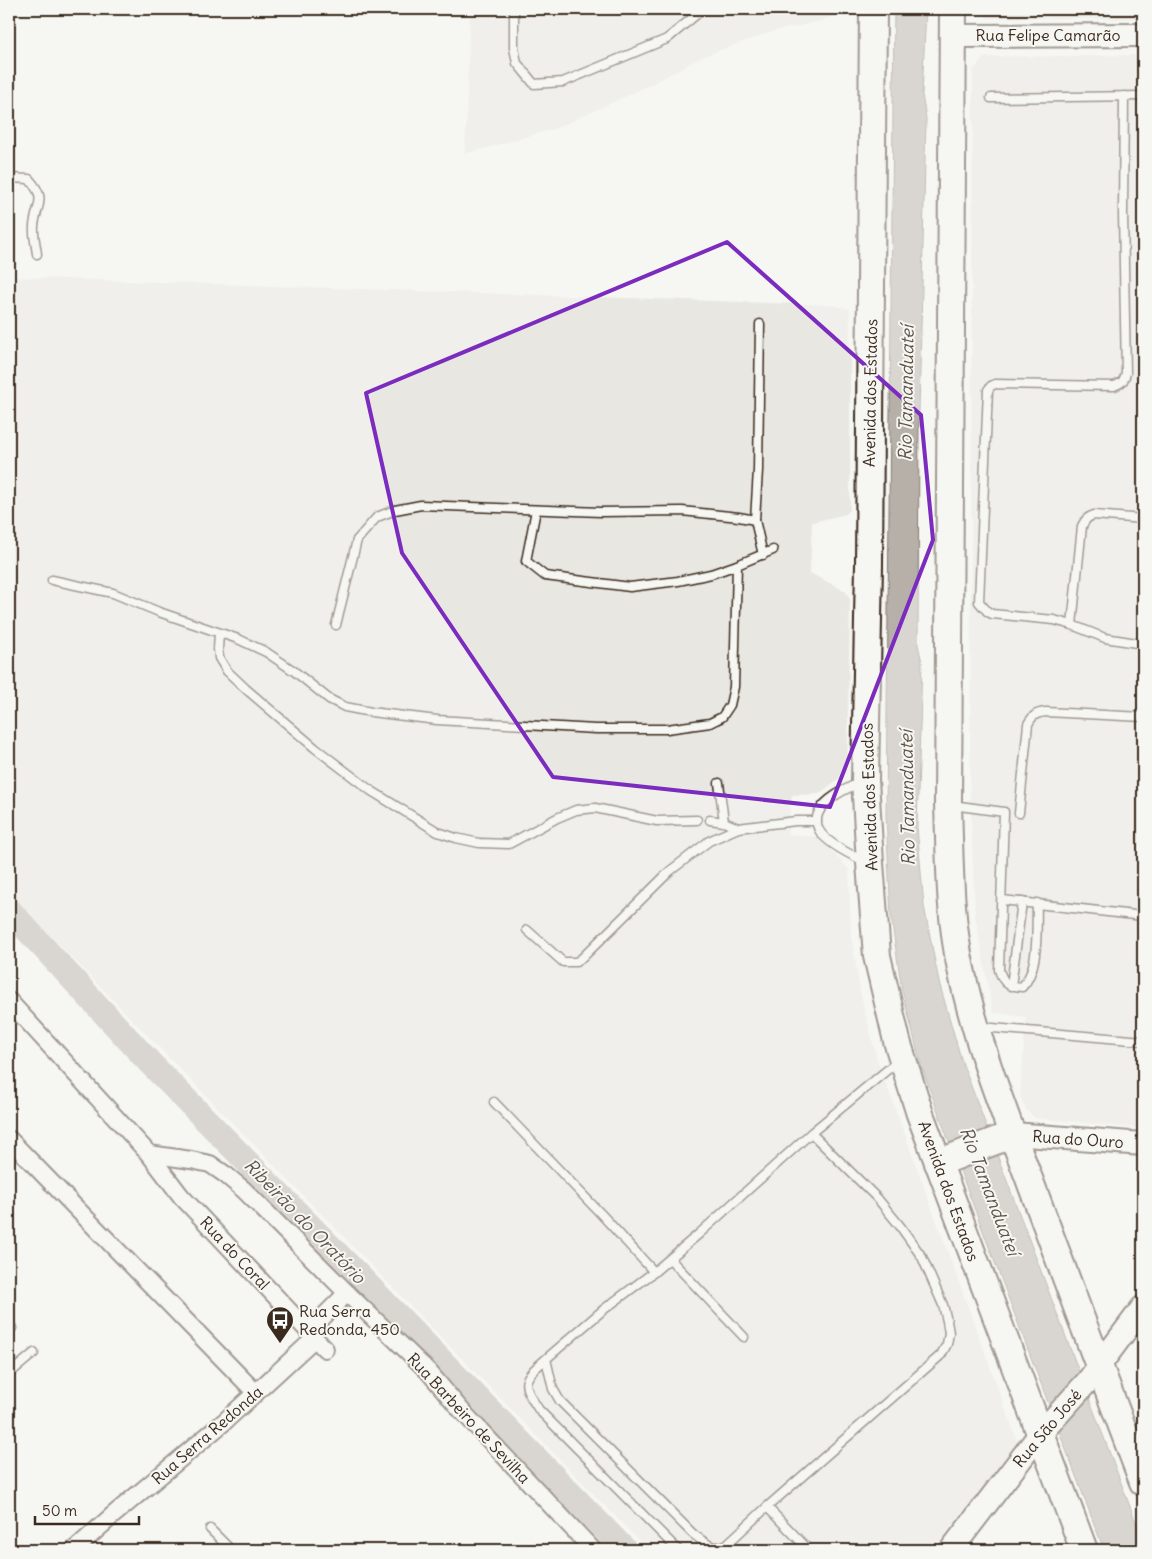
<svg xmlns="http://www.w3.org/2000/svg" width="1152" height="1559" font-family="Delius,sans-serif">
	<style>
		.built { fill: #e8e7e2 }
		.water { fill: #b6b0a9; stroke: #857a71 }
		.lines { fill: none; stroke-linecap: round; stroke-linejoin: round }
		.river { stroke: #b6b0a9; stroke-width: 25 }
		.service-casing { stroke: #3b2a1e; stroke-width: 11 }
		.minor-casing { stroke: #3b2a1e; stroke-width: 20 }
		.secondary-casing { stroke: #3b2a1e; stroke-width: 26 }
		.trunk-casing { stroke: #3b2a1e; stroke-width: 30 }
		.service { stroke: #f6f6f2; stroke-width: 8 }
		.minor { stroke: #f6f6f2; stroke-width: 16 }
		.secondary { stroke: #f6f6f2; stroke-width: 22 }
		.trunk { stroke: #f6f6f2; stroke-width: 26 }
		.marked { fill: none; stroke: #7b2cbf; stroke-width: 4; stroke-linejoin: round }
		.labels { text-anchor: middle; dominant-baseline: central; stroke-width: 4; stroke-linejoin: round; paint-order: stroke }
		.street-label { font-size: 16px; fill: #3b2a1e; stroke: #f6f6f2 }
		.poi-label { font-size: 16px; fill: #3b2a1e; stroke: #f6f6f2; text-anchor: start }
		.water-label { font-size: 18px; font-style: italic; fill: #605248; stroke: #f6f6f2 }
	</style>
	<rect width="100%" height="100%" fill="#f6f6f2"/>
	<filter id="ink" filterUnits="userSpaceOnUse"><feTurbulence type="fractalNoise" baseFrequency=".02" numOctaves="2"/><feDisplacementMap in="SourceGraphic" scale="10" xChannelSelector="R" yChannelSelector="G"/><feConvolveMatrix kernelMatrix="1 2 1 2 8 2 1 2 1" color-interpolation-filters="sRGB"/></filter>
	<g filter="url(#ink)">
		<g class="built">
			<path d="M470,9H844L833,16L818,22L774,31L704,56L646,87L554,129L465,154Z"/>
			<path d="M987,9H1143V19L986,18Z"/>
			<path d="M1143,55V1129L1035,1118L1026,1110L1020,1096L1026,1017L993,1013L975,915L970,795L973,71L984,57Z"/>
			<path d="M9,277L831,305L850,309V510L846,514L812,522L810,573L845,591L850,599L847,772L819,794L792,795L787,834L819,837L849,870L851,936L861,996L877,1059L1018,1443L933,1550H648L9,893Z"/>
		</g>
		<path class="water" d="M894,9H926L922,95L926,118L919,412L918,645L922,662L917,827L924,906L939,982L962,1062L1143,1541V1550H1104L947,1136L921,1065L902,990L891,917L886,815Z"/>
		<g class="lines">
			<path class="river" d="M9,910L151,1064L360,1277L625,1550"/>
			<g class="service-casing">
				<g id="service">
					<path d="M514,9V48L517,63L534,84L563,82L667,39L703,9"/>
					<path d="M1124,96L1123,213L1126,373C1124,381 1122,383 1114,386L995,384L991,386L988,390L979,602L988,612L992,614L1054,620L1072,625L1105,638L1143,644"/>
					<path d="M991,98L1143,96"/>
					<path d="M9,178L29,179C48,200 36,204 34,226C33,235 36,245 37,254"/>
					<path d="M536,510L526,561L545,576L630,587L678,581L711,574L737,565"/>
					<path d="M755,520L758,470L760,324"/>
					<path d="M52,580L113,593L159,612L238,639L266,652L294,671L329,699L345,707L371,712L437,720L596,729H667L710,723L722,717L730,705L734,687L737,565L773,550"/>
					<path d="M336,625L357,540L377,517L395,510L421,505L601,512L682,511L739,517L755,520L763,555"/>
					<path d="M1072,625L1082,526C1085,520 1087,517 1094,515L1143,519"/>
					<path d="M219,633L218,649L219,658L227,671L246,689L315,748L370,790L438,832L456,838L479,843L509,844L557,818L576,810L595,808L657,821L697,820"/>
					<path d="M861,782C845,789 807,806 819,830C826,843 851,855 864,861"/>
					<path d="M719,783L724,822"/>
					<path d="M952,805L1004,812L999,970C1004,985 1008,986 1022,987C1040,969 1036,927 1037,903"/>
					<path d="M1019,813L1028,724C1033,715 1036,713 1046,712L1143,717"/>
					<path d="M710,820L724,822L738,828"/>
					<path d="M1002,900L1143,916"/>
					<path d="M527,930L563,962H576L582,958L670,871L709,841L738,828L796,821H817"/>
					<path d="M1011,986L1022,902"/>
					<path d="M981,1027L1143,1041"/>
					<path d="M494,1102L602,1215L654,1272"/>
					<path d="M811,1133L877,1198L900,1226L922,1257L943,1305L947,1321L949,1333L947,1344L941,1355L767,1507L727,1544C712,1552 705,1542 693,1534L560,1401L553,1389L546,1359L603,1310L654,1272L700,1233L811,1133L898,1061"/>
					<path d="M670,1259L744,1337"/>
					<path d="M9,1331L12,1328"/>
					<path d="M546,1359C521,1380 521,1383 539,1410L678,1550"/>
					<path d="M9,1374L34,1353"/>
					<path d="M767,1507L809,1550"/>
					<path d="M210,1529L231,1550"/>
				</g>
			</g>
			<g class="minor-casing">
				<g id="minor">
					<path d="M9,1001L149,1154L191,1160L210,1164L226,1175L244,1190L347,1293L428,1371L461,1410L593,1550"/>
					<path d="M9,1139L256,1393"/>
					<path d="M149,1154L181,1196L325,1349"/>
					<path d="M309,1331L347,1293"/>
					<path d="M74,1550L112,1516L224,1422L315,1338"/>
				</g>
			</g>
			<g class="secondary-casing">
				<g id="secondary">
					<path d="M953,36L1143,35"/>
					<path d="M1013,1134L1143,1144"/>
					<path d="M951,1550L1040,1434L1087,1382L1143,1307"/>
				</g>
			</g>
			<g class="trunk-casing">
				<g id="trunk">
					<path d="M873,9L869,565L865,780L870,863L877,956L897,1041L920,1114L1084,1550"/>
					<path d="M953,9L948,804C950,859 949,915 961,969C977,1046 1007,1119 1034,1192C1070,1289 1106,1385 1143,1482"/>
					<path d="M938,1163L1013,1134"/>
				</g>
			</g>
			<use href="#service" class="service"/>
			<use href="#minor" class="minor"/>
			<use href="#secondary" class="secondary"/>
			<use href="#trunk" class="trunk"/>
		</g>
	</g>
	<path d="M0 0H1152V1559H0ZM727,242L921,415L933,540L830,807L553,777L402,553L366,393Z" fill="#f6f6f2" fill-opacity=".55" fill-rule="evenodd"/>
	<path class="marked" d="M727,242L921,415L933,540L830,807L553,777L402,553L366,393Z"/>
	<defs>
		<g id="bus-pin" transform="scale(1.4375)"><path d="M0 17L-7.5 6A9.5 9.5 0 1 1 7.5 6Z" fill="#3b2a1e" stroke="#f6f6f2"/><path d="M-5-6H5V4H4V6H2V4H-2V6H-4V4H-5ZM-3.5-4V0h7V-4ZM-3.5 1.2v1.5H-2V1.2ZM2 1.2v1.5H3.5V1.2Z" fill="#fff"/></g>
	</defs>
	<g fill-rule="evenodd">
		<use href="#bus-pin" x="280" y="1320"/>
	</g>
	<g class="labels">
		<g class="street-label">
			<text x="1048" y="35">Rua Felipe Camarão</text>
			<text transform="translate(870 393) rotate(-89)">Avenida dos Estados</text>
			<text transform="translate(869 797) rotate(-92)">Avenida dos Estados</text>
			<text transform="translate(1078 1139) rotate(4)">Rua do Ouro</text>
			<text transform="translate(949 1191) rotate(70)">Avenida dos Estados</text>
			<text transform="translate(235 1253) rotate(47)">Rua do Coral</text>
			<text transform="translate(469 1418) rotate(47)">Rua Barbeiro de Sevilha</text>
			<text transform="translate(1047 1428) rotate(-50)">Rua São José</text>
			<text transform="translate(207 1435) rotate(-41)">Rua Serra Redonda</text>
		</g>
		<g class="poi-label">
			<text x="299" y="1311">Rua Serra<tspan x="299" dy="18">Redonda, 450</tspan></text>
		</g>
		<g class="water-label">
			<text transform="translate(906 393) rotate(-89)">Rio Tamanduateí</text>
			<text transform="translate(907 798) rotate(-91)">Rio Tamanduateí</text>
			<text transform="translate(990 1191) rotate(69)">Rio Tamanduateí</text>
			<text transform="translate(305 1221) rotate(46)">Ribeirão do Oratório</text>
		</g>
	</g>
	<rect width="1152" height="1559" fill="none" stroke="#f6f6f2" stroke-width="30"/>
	<rect x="15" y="15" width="1122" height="1529" fill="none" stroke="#3b2a1e" stroke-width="2" filter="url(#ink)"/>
	<path d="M35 1516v8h104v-8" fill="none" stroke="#3b2a1e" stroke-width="2.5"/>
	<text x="42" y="1516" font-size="15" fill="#3b2a1e" stroke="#f6f6f2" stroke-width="4" paint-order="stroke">50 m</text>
</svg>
